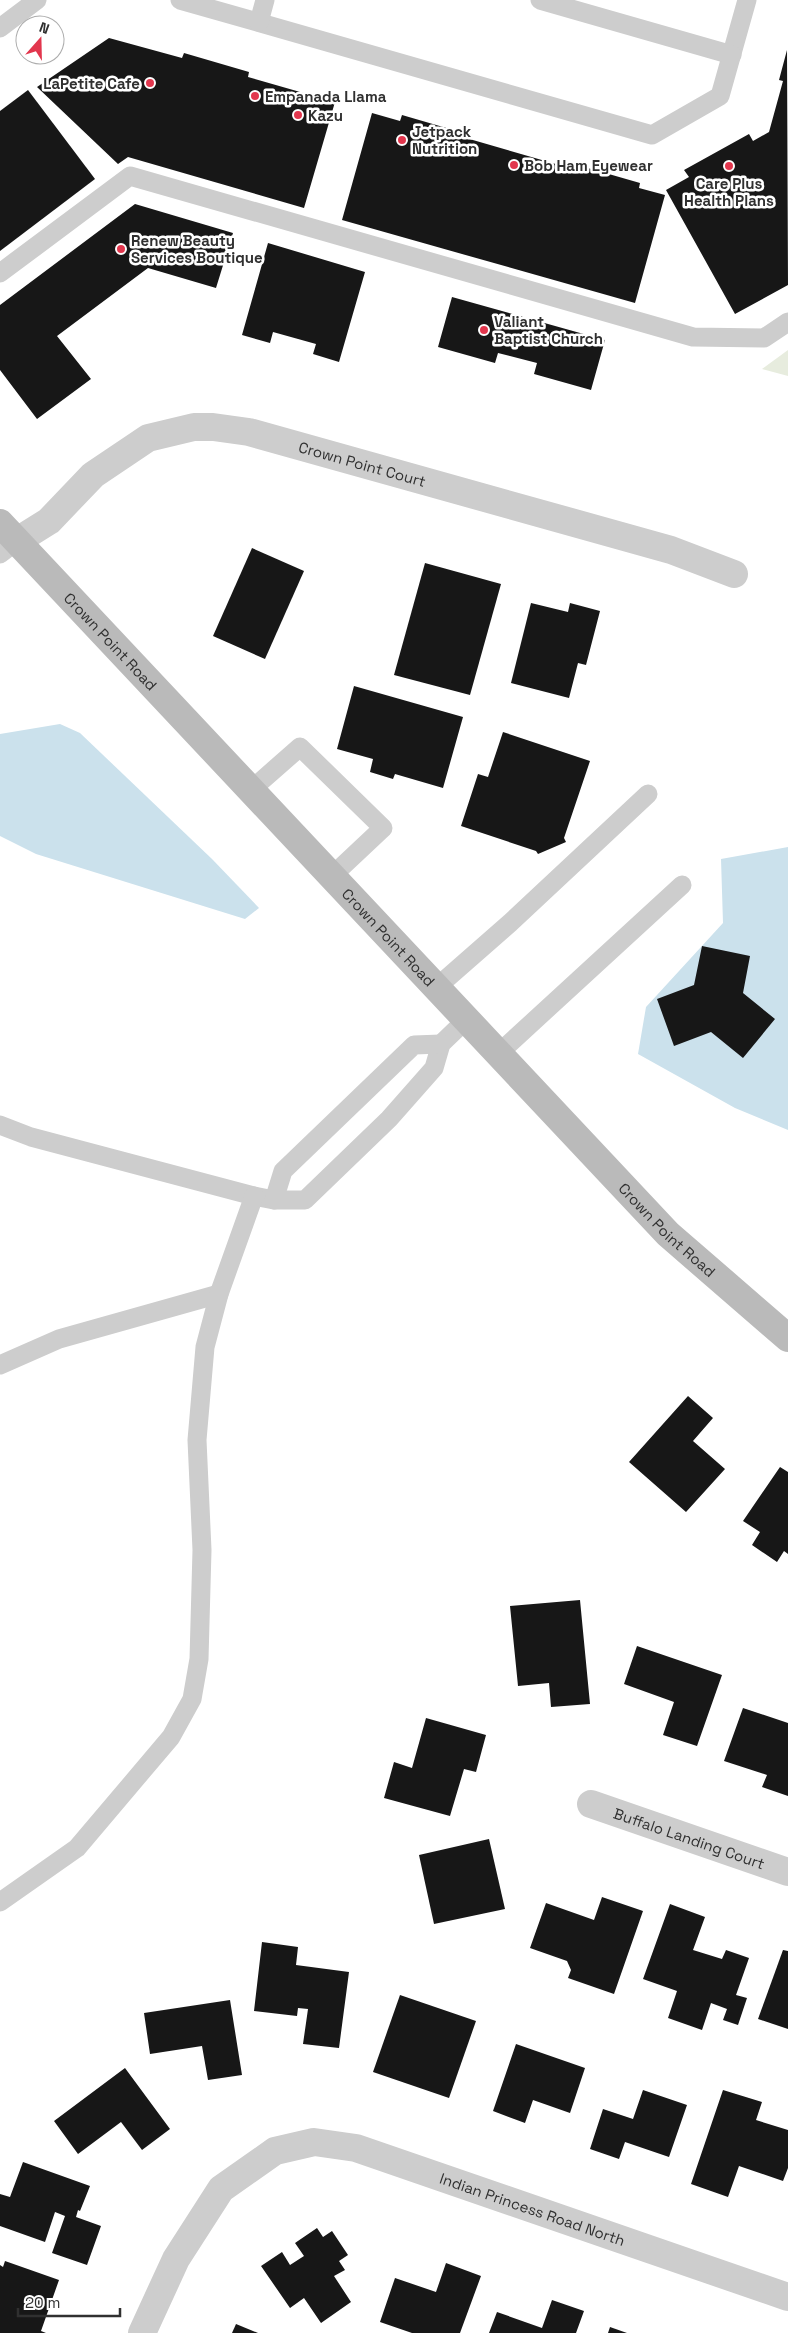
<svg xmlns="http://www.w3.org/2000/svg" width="788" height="2333" font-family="'Space Grotesk',sans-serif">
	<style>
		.green { fill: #e7ecde }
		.water { fill: #cbe1ec }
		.building { fill: #171717 }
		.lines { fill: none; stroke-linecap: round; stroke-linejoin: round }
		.lane { stroke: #cdcdcd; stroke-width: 19 }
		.street { stroke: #cdcdcd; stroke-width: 28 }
		.secondary { stroke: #bababa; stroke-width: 28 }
		.poi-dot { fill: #e2364d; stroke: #fff; stroke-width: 2 }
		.labels { text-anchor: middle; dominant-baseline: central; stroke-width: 5; stroke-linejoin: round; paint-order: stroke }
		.poi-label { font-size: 15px; font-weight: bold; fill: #303030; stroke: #fff; text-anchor: start }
		.street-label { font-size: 15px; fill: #303030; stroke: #fff }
	</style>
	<rect width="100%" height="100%" fill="#fff"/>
	<path class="green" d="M788,350V376L762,369Z"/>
	<g class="water">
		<path d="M60,724L80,733L212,859L259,908L245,919L36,854L0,836V734Z"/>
		<path d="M788,847V1130L735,1108L638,1054L646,1007L723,923L721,859Z"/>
	</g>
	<g class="building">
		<path d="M109,38L182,58L184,53L249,72L248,77L335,102L304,208L128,157L118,164L37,87Z"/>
		<path d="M787,50L788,285L735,314L666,190L689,177L684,170L749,134L753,141L769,132L783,81L779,80Z"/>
		<path d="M28,90L95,179L0,251V111Z"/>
		<path d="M372,113L400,121L402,115L467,134L466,138L573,169L574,164L640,183L639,188L665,195L635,303L342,220Z"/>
		<path d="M135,204L233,233L216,288L148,268L57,336L91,379L37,419L0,370V305Z"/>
		<path d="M268,243L365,272L339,362L313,354L316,344L273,332L270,343L242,335Z"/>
		<path d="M452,297L605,340L591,390L534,374L537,363L498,353L495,363L438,347Z"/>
		<path d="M252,548L304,571L265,659L213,636Z"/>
		<path d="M425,563L501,584L470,695L394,675Z"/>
		<path d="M531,603L568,612L570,603L600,611L586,665L578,663L569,698L511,683Z"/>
		<path d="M354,686L463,717L443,788L395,774L393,779L370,772L373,759L337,749Z"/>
		<path d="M503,732L590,761L564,838L566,842L538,854L536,851L461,826L478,774L488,777Z"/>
		<path d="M702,946L750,956L743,993L775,1019L743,1058L711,1032L674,1046L657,999L694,985Z"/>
		<path d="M688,1396L713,1418L693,1441L725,1469L686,1512L629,1462Z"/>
		<path d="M780,1467L788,1472V1554L784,1551L777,1562L752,1545L760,1532L743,1521Z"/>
		<path d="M580,1600L590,1704L551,1707L549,1683L518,1686L510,1606Z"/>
		<path d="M637,1646L722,1675L697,1746L663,1735L674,1702L624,1684Z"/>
		<path d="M743,1708L788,1723V1796L762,1787L767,1775L724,1761Z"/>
		<path d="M426,1718L486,1735L476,1772L464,1769L450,1816L384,1798L394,1762L412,1768Z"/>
		<path d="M489,1839L505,1909L434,1924L419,1855Z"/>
		<path d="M602,1897L643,1911L614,1994L568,1978L571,1970L567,1961L530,1948L546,1903L594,1920Z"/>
		<path d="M670,1904L705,1917L693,1950L722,1959L726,1950L749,1958L736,1995L747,1998L738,2025L723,2020L727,2009L711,2003L702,2030L668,2018L677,1991L643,1979Z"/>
		<path d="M262,1942L298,1947L296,1965L349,1972L339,2048L303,2044L308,2009L298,2008L297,2016L254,2011Z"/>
		<path d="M783,1950L788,1951V2029L758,2019Z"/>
		<path d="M400,1995L476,2021L449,2098L373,2072Z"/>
		<path d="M230,2000L242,2075L208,2080L202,2046L150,2054L144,2013Z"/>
		<path d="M516,2044L585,2068L570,2113L533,2100L525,2123L493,2111Z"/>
		<path d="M125,2068L170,2129L142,2150L121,2122L78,2154L54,2121Z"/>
		<path d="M643,2090L687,2105L669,2157L625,2142L619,2159L590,2149L603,2109L633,2119Z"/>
		<path d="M723,2090L762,2102L756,2120L788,2130V2168L783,2181L739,2166L728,2197L691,2184Z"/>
		<path d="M23,2162L90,2186L80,2211L78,2210L76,2217L101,2226L87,2265L52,2253L65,2216L55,2212L45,2242L0,2226V2194L10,2197Z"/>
		<path d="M317,2228L323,2237L332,2231L348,2255L339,2261L345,2270L334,2276L351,2302L321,2323L304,2298L290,2308L261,2266L282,2252L290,2265L304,2256L295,2243Z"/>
		<path d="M5,2261L59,2280L41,2331L46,2333H0V2265L3,2267Z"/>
		<path d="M446,2263L481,2276L460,2333H412L380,2322L395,2278L436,2292Z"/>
		<path d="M552,2300L584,2311L576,2333H489L497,2312L542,2328Z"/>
		<path d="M236,2324L258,2333H232Z"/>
		<path d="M610,2327L627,2333H608Z"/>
	</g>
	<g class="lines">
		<g class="lane">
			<path d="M180,0L652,135L720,96L747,0"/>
			<path d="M540,0L732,55"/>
			<path d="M259,22L265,0"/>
			<path d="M0,28L37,0"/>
			<path d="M0,273L130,176L693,337L764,338L788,322"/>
			<path d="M0,554L17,541"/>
			<path d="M252,789L300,747L383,828L333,875"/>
			<path d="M437,987L510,923L648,794"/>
			<path d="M499,1053L682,885"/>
			<path d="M0,1125L31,1137L254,1196L274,1200H305L389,1119L434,1068L441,1044L467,1019"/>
			<path d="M274,1200L283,1171L414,1045L441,1044"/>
			<path d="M0,1365L59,1339L219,1294"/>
			<path d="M0,1902L77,1848L171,1737L192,1699L199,1659L202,1550L197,1440L205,1347L219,1294L254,1196"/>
		</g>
		<g class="street">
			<path id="s1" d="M17,541L49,521L93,475L148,438L194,427H213L249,432L671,550L734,574"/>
			<path id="s2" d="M591,1804L788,1872"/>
			<path id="s3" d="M142,2333L176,2259L221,2189L275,2151L314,2142L356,2148L788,2297"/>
		</g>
		<path class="secondary" id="s4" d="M0,523L668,1234L788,1338"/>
	</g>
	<g class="poi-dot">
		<circle cx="150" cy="83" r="5"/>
		<circle cx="255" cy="96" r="5"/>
		<circle cx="298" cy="115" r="5"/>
		<circle cx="402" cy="140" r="5"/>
		<circle cx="514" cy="165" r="5"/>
		<circle cx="729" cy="166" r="5"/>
		<circle cx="121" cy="249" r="5"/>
		<circle cx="484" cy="330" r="5"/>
	</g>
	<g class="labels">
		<g class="poi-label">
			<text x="140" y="83" text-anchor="end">LaPetite Cafe</text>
			<text x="265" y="96">Empanada Llama</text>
			<text x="308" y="115">Kazu</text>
			<text x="412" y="131">Jetpack<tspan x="412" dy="17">Nutrition</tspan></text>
			<text x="524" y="165">Bob Ham Eyewear</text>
			<text x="729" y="183" text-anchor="middle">Care Plus<tspan x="729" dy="17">Health Plans</tspan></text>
			<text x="131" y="240">Renew Beauty<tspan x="131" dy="17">Services Boutique</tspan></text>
			<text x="494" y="321">Valiant<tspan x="494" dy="17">Baptist Church</tspan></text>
		</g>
		<g class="street-label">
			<text stroke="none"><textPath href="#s1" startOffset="388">Crown Point Court</textPath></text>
			<text stroke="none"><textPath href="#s4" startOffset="162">Crown Point Road</textPath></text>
			<text stroke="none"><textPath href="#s4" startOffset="568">Crown Point Road</textPath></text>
			<text stroke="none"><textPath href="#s4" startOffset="972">Crown Point Road</textPath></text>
			<text stroke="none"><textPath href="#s2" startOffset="104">Buffalo Landing Court</textPath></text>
			<text stroke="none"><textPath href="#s3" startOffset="500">Indian Princess Road North</textPath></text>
		</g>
	</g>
	<g transform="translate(40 40) rotate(20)"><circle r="24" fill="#ffffff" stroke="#acacac"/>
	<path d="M0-4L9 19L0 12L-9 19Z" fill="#e2364d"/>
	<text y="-8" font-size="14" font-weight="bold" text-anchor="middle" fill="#303030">N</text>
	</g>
	<path d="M18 2308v8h102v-8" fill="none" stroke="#303030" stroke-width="2.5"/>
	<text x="25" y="2308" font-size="15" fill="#303030" stroke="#ffffff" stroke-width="4" paint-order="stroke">20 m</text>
</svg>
